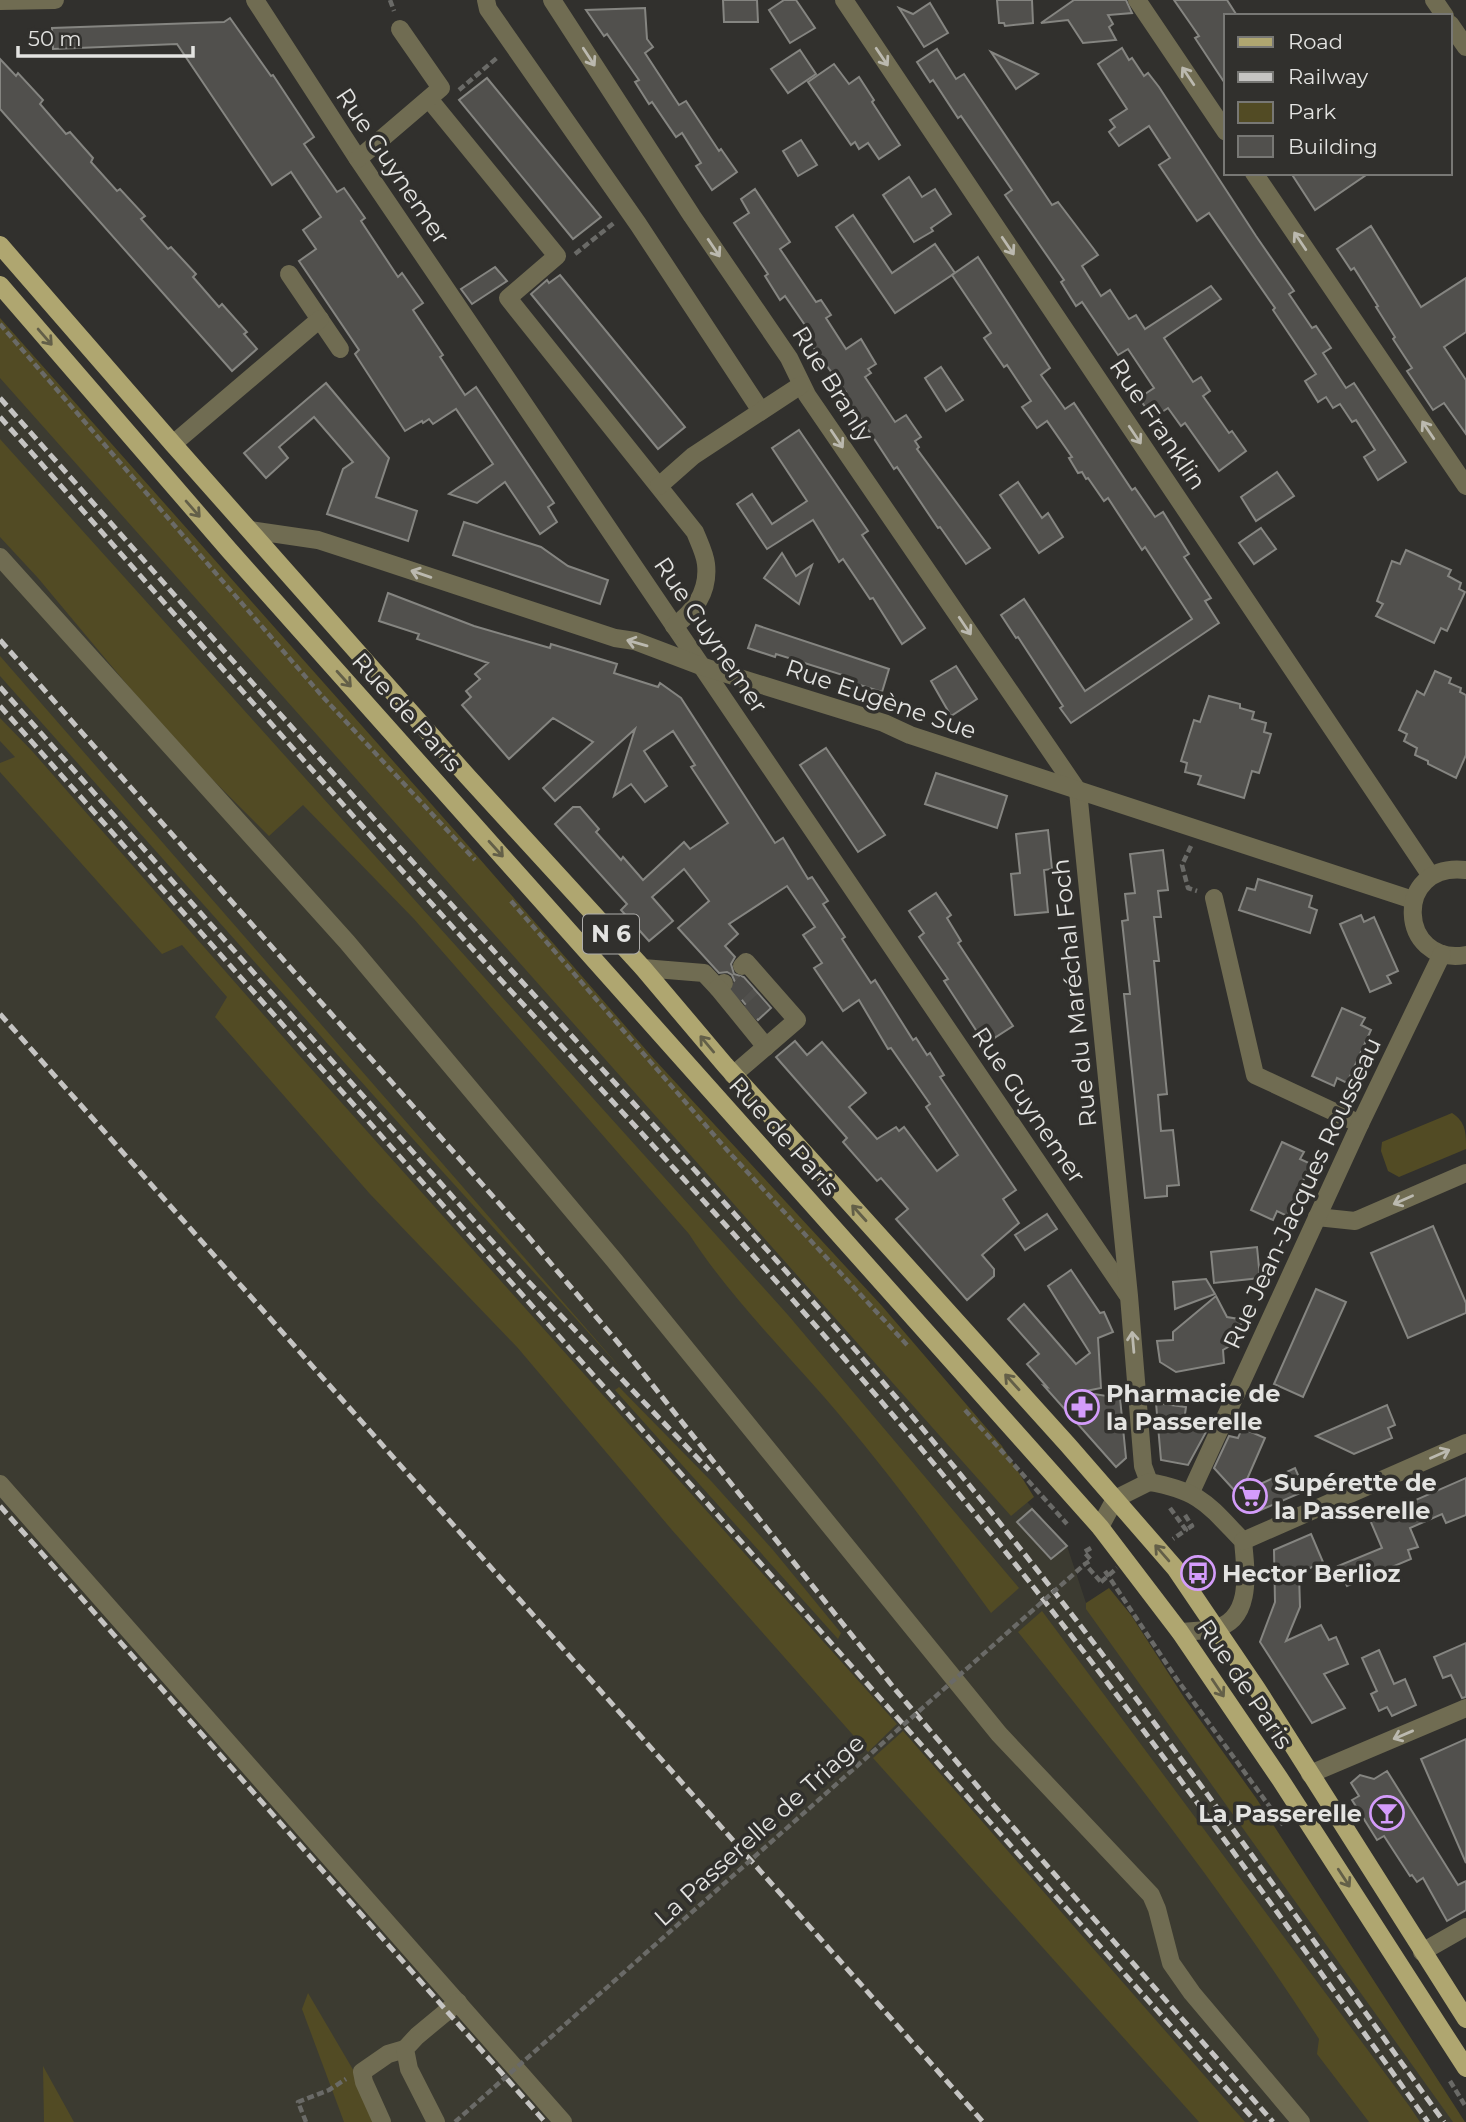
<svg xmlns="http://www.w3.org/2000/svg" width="1466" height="2122" font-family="Montserrat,sans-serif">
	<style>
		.built { fill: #3c3b31 }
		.green { fill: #524b24 }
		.building { fill: #51504d; stroke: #858581; stroke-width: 2 }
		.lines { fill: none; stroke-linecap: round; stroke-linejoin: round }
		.minor-tunnel { stroke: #4c4b48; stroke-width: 18; stroke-dasharray: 18 9; stroke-linecap: butt }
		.path { stroke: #6a6a67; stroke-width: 4.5; stroke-dasharray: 7 3.5; stroke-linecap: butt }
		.minor { stroke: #706c52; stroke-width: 18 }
		.major { stroke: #afa670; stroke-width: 18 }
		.rail { stroke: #c5c4c2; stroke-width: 5; stroke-dasharray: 10 5; stroke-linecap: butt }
		.path-bridge { stroke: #6a6a67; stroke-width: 4.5; stroke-dasharray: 7 3.5; stroke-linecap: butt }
		.oneway { stroke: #bbb9af }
		.oneway2 { stroke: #635f48 }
		.labels { text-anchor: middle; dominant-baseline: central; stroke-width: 7; stroke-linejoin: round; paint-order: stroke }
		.shield { fill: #31302d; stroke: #aeadab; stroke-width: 2 }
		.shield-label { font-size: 23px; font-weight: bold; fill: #e3e3e1 }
		.street-label { font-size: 24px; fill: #e3e3e1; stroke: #31302d }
		.poi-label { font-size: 24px; font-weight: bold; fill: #e3e3e1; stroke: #31302d; text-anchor: start }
	</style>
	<rect width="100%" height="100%" fill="#31302d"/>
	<path class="built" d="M0,365L1067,1546L1086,1603L1455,2122H0Z"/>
	<g class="green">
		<path d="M0,318L465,842L654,1059L882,1306L1002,1446L1034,1497L1011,1516L0,378Z"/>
		<path d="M0,439L788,1315L1019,1588L991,1613C938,1540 884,1466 825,1398C778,1344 728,1294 689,1234L414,919L303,805L269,836L175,742L38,578L0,537Z"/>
		<path d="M0,656L625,1373L375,1097L0,676Z"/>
		<path d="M0,718L32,751L298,1054L897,1724L868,1752L672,1530L517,1347L370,1194L215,1017L227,997L182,945L162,954L0,772V763L15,757L0,741Z"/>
		<path d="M1452,1113C1466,1122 1466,1133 1466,1149L1399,1177L1388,1171L1381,1151L1382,1142Z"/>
		<path d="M619,1387L712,1482L773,1550L841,1633L838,1639L615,1390Z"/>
		<path d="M1109,1588L1131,1615L1185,1699L1256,1798L1465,2122H1453L1086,1609V1603Z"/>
		<path d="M1042,1611L1410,2107L1420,2122H1369L1317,2054L1319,2039C1228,1898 1124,1764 1018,1632Z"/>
		<path d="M903,1731L1245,2122H1199L873,1758Z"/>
		<path d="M308,1993L362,2085L378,2122H344L302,2009Z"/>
		<path d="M43,2066L74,2122H44Z"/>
	</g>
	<g class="building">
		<path d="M723,0H757L758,22H724Z"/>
		<path d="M784,0H796L815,28L790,43L769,10Z"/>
		<path d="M997,0H1032L1033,23L1005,26L1004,23H999Z"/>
		<path d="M1074,0H1126L1132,13L1108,15L1113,24L1109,27L1116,40L1083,43L1068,20L1041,23Z"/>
		<path d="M1174,0H1227L1236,14L1226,16V85L1195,38L1199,36Z"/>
		<path d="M930,3L948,33L924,47L899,8L913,14Z"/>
		<path d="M645,8L647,39L653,47L645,53L679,105L686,101L719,151L721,149L737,172L712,190L696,166L701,163L682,133L676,137L652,102L649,104L635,82L639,80L607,34L604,36L586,10Z"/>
		<path d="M230,18L271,76L273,75L314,137L304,144L337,192L344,188L365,218L361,221L398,277L402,273L423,303L413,310L443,355L440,357L465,395L476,387L554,503L548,507L557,522L540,534L505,482L477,503L449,494L493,464L456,409L433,424L429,419L423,423L422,421L405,431L355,354L359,350L299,261L316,249L303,230L321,217L291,172L272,185L177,44L53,49L52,28L224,22Z"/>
		<path d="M1122,48L1129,60L1132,58L1144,76L1148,73L1159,87L1256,236L1294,291L1289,294L1312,328L1316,326L1331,348L1323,353L1346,388L1354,383L1406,462L1378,480L1364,457L1375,450L1356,420L1352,422L1340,404L1333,408L1326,397L1318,402L1305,381L1316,374L1273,310L1275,308L1209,213L1197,221L1159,165L1170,158L1149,126L1119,146L1109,132L1115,127L1110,120L1127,109L1098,64Z"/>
		<path d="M937,49L956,79L964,74L1052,205L1058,202L1093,248L1098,255L1082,266L1101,296L1110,290L1129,319L1136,315L1145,329L1211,286L1221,299L1164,338L1193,382L1201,377L1210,391L1203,396L1229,433L1232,431L1246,451L1219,471L1185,423L1181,426L1168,408L1153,418L1139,398L1154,388L1128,349L1118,355L1082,302L1076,306L1061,282L1064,280L1005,195L1012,190L961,116L958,118L933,80L930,82L917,62Z"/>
		<path d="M800,50L816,74L788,93L771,69Z"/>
		<path d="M991,52L1038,74L1016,89Z"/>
		<path d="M0,59L16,76L18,73L43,100L40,104L66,134L70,132L93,158L91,162L117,191L120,189L145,216L141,219L168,249L171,247L196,274L193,277L219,307L222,304L247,332L244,334L257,349L232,371L0,109Z"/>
		<path d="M834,64L849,84L859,77L874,100L872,102L900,145L879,159L868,143L859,149L855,142L851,145L808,82Z"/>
		<path d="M487,78L601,217L573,239L459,100Z"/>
		<path d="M801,140L817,165L798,176L783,151Z"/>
		<path d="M1291,173H1369L1315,210Z"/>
		<path d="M909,177L922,197L935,189L951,214L931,228L933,231L914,242L883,195Z"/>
		<path d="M755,189L790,242L780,249L816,302L821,300L831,315L826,318L846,349L861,339L876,364L868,369L871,373L865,377L895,422L906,415L921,437L915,441L919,447L917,449L990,548L966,564L940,527L938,528L897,467L894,469L844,393L846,392L804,335L809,331L785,296L780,300L765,276L768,274L734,223L749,213L741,199Z"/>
		<path d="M853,215L892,273L935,244L955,273L895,313L836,227Z"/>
		<path d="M1371,226L1421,307L1466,278V332L1444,347L1466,380V434L1444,403L1433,410L1407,371L1412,368L1393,339L1395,337L1376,307L1378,306L1354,268L1351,270L1337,249Z"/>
		<path d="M978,257L1050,368L1041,375L1065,409L1074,403L1132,490L1135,488L1155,517L1163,512L1189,554L1184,557L1211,598L1205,601L1219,623L1071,723L1060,708L1063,706L1018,637L1016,638L1001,615L1024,599L1085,691L1192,619L1145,547L1142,550L1108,498L1104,501L1088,478L1086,479L1082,472L1078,473L1069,458L1072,457L1047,421L1037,428L1022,407L1031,401L1007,365L1004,367L984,338L991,333L952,275Z"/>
		<path d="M495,267L507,281L472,304L461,289Z"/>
		<path d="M560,275L685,427L658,449L531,294L547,280L549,283Z"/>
		<path d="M941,367L963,400L946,411L925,378Z"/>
		<path d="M326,383L389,458L376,497L417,511L408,541L327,514L343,469L353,462L314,417L279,447L288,458L266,478L244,453Z"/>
		<path d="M799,430L868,531L862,535L925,628L902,644L873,598L870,599L843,559L839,562L813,520L767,549L737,504L752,494L772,524L807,501L772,448Z"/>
		<path d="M1277,472L1294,496L1256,521L1241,497Z"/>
		<path d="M1018,482L1042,518L1048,513L1063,537L1039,553L1000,495Z"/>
		<path d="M464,522L541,547L568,566L608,580L600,604L453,555Z"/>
		<path d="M1261,528L1276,549L1254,564L1239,543Z"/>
		<path d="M1406,550L1451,570L1448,576L1461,583L1459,589L1465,592L1447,631L1441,628L1434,643L1376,616L1383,604L1377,601L1392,561L1400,564Z"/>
		<path d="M782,553L796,576L812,565L799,604L764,578Z"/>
		<path d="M388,593L474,626L550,648L551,644L617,664L614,673L658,687L660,683L681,698L775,843L783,838L808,879L812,877L828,901L823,904L845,937L842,939L871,983L875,980L913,1040L916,1038L927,1055L930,1053L944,1075L940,1077L1016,1190L1003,1199L1019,1223L982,1255L994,1269V1276L967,1300L896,1219L908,1209L881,1178L877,1181L843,1142L847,1138L776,1057L795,1041L807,1055L822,1042L866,1093L849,1107L877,1139L896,1127L899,1131L904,1127L937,1171L958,1155L926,1107L930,1104L891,1048L888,1049L859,1000L843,1011L814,968L822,963L803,935L815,927L787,886L729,924L738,934L725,946L735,957L731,964L734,974L744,977L771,1008L758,1020L733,989L735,982L732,975L727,972L719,973L678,928L709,901L684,869L652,897L673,921L649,941L621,910L627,904L555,824L573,807H580L599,829L596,832L621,860L623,857L643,880L684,842L690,849L728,823L691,767L695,765L673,731L644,751L667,786L645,802L631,784L614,796L635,729L555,801L543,788L593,742L553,718L509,759L462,705L471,697L466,691L480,679L475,674L488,663L417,639L419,634L379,621Z"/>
		<path d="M756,625L889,669L882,692L844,680L846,676L776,654L775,657L748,648Z"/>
		<path d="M956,666L977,699L951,716L931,681Z"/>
		<path d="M1435,671L1451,678L1449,683L1461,688L1460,692L1466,695V755L1456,778L1428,764V761L1415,755L1417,748L1404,741L1407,734L1399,730L1417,691L1424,695Z"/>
		<path d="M1209,696L1240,704V708L1254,712L1252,719L1266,723L1264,732L1271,734L1259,773L1252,771L1244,798L1198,784L1201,776L1185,772L1187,763L1181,761L1194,720L1200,722Z"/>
		<path d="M826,748L885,835L858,852L800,765Z"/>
		<path d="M936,773L1007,796L997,828L925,804Z"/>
		<path d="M1048,830L1052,869L1044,870L1048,912L1015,915L1011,874L1020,873L1016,834Z"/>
		<path d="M1163,850L1168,890L1158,891L1161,917H1154L1159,961H1154L1167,1094L1158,1095L1161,1131L1173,1130L1179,1185L1167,1186V1196L1145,1198L1124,994H1130L1122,921L1128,920L1125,894L1135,893L1130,854Z"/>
		<path d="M1258,879L1312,896L1309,907L1317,910L1310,933L1239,910L1247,888L1255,890Z"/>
		<path d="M936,893L951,915L947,918L961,941L958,943L1013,1026L985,1044L944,981L948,979L919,937L924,933L909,911Z"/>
		<path d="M1361,915L1364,922L1374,917L1398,971L1387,976L1391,983L1370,992L1340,924Z"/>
		<path d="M1342,1008L1365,1018L1361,1025L1371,1030L1347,1083L1337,1078L1334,1086L1312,1076Z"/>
		<path d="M1282,1142L1304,1152L1300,1159L1311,1164L1287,1216L1277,1211L1273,1220L1251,1210Z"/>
		<path d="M1047,1214L1057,1229L1025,1250L1015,1235Z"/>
		<path d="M1433,1226L1466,1303V1313L1408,1338L1371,1253Z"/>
		<path d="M1257,1247L1260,1278L1214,1283L1211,1252Z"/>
		<path d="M1071,1270L1100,1313L1104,1312L1113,1332L1098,1338L1101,1388L1081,1392L1120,1398L1126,1458L1116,1467L1044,1386L1047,1387L1027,1364L1039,1354L1008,1319L1024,1304L1076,1364L1090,1353L1048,1286Z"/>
		<path d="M1206,1279L1215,1294L1175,1309L1173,1282Z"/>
		<path d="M1316,1289L1346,1302L1303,1397L1274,1384Z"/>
		<path d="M1216,1296L1227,1317L1245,1320L1230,1335L1233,1344L1223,1350L1224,1363L1176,1372L1160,1362L1157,1341L1173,1340V1332Z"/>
		<path d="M1156,1403L1186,1407L1183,1428L1206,1432L1188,1465L1161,1460Z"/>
		<path d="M1387,1405L1395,1425L1388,1428L1392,1438L1354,1454L1316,1436Z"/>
		<path d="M1242,1428L1265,1438L1241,1493L1295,1468L1305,1491L1256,1512L1235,1491L1214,1468L1229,1436L1238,1438Z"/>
		<path d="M1466,1478V1515L1446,1523L1442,1514L1410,1528L1418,1547L1408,1550L1411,1559L1347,1586L1338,1566L1382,1548L1370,1520Z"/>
		<path d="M1032,1509L1067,1546L1051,1559L1017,1522Z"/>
		<path d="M1311,1534L1323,1562L1299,1573L1300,1607L1286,1641L1321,1625L1329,1640L1336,1637L1348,1664L1324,1674L1345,1708L1312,1723L1260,1642L1275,1602L1274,1550Z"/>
		<path d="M1466,1643V1697L1462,1698L1451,1675L1443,1678L1434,1657Z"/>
		<path d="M1379,1650L1394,1684L1405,1679L1416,1705L1392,1716L1387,1707L1379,1711L1371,1694L1377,1691L1362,1658Z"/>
		<path d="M1466,1739V1863L1421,1759Z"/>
		<path d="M1387,1771L1458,1885L1466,1881V1910L1447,1921L1423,1878L1417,1882L1412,1875L1410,1876L1384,1836L1377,1840L1352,1800L1359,1796L1351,1783L1360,1775L1374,1779Z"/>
	</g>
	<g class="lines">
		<g class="minor-tunnel">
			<path d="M734,995L752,977"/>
			<path d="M750,1013L769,996"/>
		</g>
		<g class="path">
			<path d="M390,0L394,11"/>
			<path d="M459,90L498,57"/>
			<path d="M575,254L615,222"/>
			<path d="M0,324L323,697L475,860"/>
			<path d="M1191,846L1182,865L1188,888L1197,891"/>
			<path d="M511,901L727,1150L908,1346"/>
			<path d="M965,1410L1067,1524"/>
			<path d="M1170,1508L1186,1530L1173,1539"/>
			<path d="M1185,1515L1192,1526L1186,1530"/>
			<path d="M1091,1548L1084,1552L1091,1560L1085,1564L1101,1582"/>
			<path d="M1105,1571L1176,1678L1283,1825"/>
			<path d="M1450,2081L1466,2107"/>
			<path d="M306,2122L298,2102L329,2090L346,2079"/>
		</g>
		<g class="minor">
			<path d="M255,0L358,159L1127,1294"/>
			<path d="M486,0L488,9L638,224L761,411"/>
			<path d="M552,0L692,216L789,358L807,395L1078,791L1129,1296L1143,1466L1149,1482"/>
			<path d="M844,0L1431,876"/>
			<path d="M1137,0L1226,132"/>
			<path d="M1434,0L1445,16"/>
			<path d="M0,1L55,0"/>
			<path d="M1450,24L1466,47"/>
			<path d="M429,99L557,256L508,298L695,532C699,542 705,554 706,564C709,591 695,611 674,626"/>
			<path d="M358,159L441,88L400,29"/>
			<path d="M1254,173L1466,486"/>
			<path d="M289,274L340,349"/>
			<path d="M173,444L320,319"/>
			<path d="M659,486L693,456L801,385"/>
			<path d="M250,530L318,540L358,553L615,638L635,641L701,666L884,723L910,735L1413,900"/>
			<path d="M0,557L347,942L614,1260L999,1734L1151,1895L1157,1909L1171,1963L1192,1993L1301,2122"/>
			<path d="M1466,870C1392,861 1398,967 1466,955"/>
			<path d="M1214,898L1255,1075L1360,1124"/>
			<path d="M643,968L704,973L718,988L724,983"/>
			<path d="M718,988L766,1047"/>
			<path d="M733,1075L797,1020L746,962L742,966"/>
			<path d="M1317,1217L1355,1221L1466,1173"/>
			<path d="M0,1484L563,2122"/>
			<path d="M1191,1492L1360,1124L1442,954"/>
			<path d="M1100,1527L1115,1499L1149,1482C1201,1491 1208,1505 1243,1541C1246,1572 1253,1621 1213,1629C1202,1631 1191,1631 1180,1632"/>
			<path d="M1243,1541L1466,1443"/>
			<path d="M1310,1774L1466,1708"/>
			<path d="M1422,1952L1466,1927"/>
			<path d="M382,2122L364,2082L362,2072L388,2054L405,2049"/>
			<path d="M436,2122L409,2069L405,2049L417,2036L458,2002"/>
		</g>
		<g class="major">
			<path d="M0,245L173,444L468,777L643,968L725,1065L1068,1445L1175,1568L1257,1689L1466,2019"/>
			<path d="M0,285L229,550L1100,1527L1180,1632L1280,1779L1466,2068"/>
		</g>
		<g class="rail">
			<path d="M0,398C160,578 319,760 482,938C637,1108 795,1275 942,1452C1120,1667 1281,1895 1444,2122"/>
			<path d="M0,417C156,593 311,770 468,944C621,1112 778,1277 924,1452C1103,1666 1265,1895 1428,2122"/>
			<path d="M0,640L520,1227L631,1358L894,1688L991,1802L1273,2122"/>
			<path d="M0,687L523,1276L709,1470"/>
			<path d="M0,706L1256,2122"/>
			<path d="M0,1014L983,2122"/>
			<path d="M0,1506L545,2122"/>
		</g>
		<g class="path-bridge">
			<path d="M1101,1582L1117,1568"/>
			<path d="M455,2122L1085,1564"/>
		</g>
	</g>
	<defs><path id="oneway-shaft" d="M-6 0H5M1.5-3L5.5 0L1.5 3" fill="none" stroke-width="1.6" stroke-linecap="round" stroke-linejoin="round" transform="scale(1.75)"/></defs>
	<g class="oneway">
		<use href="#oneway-shaft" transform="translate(589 57) rotate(57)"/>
		<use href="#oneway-shaft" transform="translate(882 57) rotate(56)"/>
		<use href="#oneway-shaft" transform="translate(1188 76) rotate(-124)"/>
		<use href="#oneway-shaft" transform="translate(1300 241) rotate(-124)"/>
		<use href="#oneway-shaft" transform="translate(1008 246) rotate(56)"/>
		<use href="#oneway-shaft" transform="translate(714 248) rotate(56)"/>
		<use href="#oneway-shaft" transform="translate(1428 430) rotate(-124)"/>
		<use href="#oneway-shaft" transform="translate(1135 435) rotate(56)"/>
		<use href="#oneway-shaft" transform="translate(837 439) rotate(56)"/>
		<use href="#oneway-shaft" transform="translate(421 574) rotate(-161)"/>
		<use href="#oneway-shaft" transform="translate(965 626) rotate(56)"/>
		<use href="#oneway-shaft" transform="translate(637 643) rotate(-164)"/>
		<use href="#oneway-shaft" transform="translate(1403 1200) rotate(156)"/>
		<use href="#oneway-shaft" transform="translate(1133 1342) rotate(-95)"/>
		<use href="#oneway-shaft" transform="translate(1440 1454) rotate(-24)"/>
		<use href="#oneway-shaft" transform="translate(1403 1735) rotate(157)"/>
	</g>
	<g class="oneway2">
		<use href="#oneway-shaft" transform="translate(45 337) rotate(49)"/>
		<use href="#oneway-shaft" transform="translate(193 509) rotate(49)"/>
		<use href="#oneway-shaft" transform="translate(344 679) rotate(48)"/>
		<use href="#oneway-shaft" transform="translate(496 849) rotate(48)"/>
		<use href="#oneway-shaft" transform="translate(707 1044) rotate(-130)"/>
		<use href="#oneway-shaft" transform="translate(859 1213) rotate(-132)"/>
		<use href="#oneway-shaft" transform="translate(1012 1382) rotate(-132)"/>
		<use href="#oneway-shaft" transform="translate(1162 1553) rotate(-131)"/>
		<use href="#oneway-shaft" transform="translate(1218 1688) rotate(56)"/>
		<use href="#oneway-shaft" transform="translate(1344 1878) rotate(57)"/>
	</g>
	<defs>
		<g id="pharmacy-ring" transform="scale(1.75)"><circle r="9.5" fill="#31302d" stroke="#d49cfb" stroke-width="1.5"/><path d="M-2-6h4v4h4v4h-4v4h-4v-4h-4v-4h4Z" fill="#d49cfb"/></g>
		<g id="supermarket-ring" transform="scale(1.75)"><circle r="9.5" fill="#31302d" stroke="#d49cfb" stroke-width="1.5"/><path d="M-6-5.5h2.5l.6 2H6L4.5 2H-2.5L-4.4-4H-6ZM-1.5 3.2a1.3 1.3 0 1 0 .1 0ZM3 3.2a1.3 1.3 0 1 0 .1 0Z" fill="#d49cfb"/></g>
		<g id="bus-ring" transform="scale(1.75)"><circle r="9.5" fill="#31302d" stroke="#d49cfb" stroke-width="1.5"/><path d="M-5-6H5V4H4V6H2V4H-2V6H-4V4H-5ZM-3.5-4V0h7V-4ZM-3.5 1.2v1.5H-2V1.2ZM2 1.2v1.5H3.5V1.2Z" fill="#d49cfb"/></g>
		<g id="bar-ring" transform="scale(1.75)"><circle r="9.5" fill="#31302d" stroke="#d49cfb" stroke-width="1.5"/><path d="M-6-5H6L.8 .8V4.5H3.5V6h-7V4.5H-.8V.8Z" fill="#d49cfb"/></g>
	</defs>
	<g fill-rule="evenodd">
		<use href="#pharmacy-ring" x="1082" y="1407"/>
		<use href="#supermarket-ring" x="1250" y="1496"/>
		<use href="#bus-ring" x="1198" y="1573"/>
		<use href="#bar-ring" x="1387" y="1813"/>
	</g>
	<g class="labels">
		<rect class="shield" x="583" y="914.5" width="56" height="39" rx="5"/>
		<g class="shield-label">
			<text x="611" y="934">N 6</text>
		</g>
		<g class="street-label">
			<text transform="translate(393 166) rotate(56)">Rue Guynemer</text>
			<text transform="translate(833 384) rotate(58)">Rue Branly</text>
			<text transform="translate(1158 424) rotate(56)">Rue Franklin</text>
			<text transform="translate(711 635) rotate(56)">Rue Guynemer</text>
			<text transform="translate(881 699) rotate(19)">Rue Eugène Sue</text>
			<text transform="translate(407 712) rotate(48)">Rue de Paris</text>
			<text transform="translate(1074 993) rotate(-96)">Rue du Maréchal Foch</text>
			<text transform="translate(1029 1105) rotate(56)">Rue Guynemer</text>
			<text transform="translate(784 1136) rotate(48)">Rue de Paris</text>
			<text transform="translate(1302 1193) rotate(-65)">Rue Jean-Jacques Rousseau</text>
			<text transform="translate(1245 1684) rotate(56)">Rue de Paris</text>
			<text transform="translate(759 1830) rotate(-42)">La Passerelle de Triage</text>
		</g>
		<g class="poi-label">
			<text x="1106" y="1393">Pharmacie de<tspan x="1106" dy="28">la Passerelle</tspan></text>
			<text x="1274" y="1482">Supérette de<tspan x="1274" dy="28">la Passerelle</tspan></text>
			<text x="1222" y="1573">Hector Berlioz</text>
			<text x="1362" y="1813" text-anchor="end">La Passerelle</text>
		</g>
	</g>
	<rect x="1224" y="14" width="228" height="161" fill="#31302d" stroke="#787875" stroke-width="2"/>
	<rect x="1238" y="37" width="35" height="10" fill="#afa670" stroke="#787875" stroke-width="2"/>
	<text x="1288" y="49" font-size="21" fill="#e3e3e1">Road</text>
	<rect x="1238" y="72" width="35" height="10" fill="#c5c4c2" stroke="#787875" stroke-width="2"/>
	<text x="1288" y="84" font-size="21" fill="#e3e3e1">Railway</text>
	<rect x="1238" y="102" width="35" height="21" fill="#524b24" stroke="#787875" stroke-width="2"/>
	<text x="1288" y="119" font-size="21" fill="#e3e3e1">Park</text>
	<rect x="1238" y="136" width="35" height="21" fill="#51504d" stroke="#787875" stroke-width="2"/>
	<text x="1288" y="154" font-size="21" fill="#e3e3e1">Building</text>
	<path d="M18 46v10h175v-10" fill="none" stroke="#e3e3e1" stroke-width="3.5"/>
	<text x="28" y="46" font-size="21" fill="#e3e3e1" stroke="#31302d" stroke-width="5" paint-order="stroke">50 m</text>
</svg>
